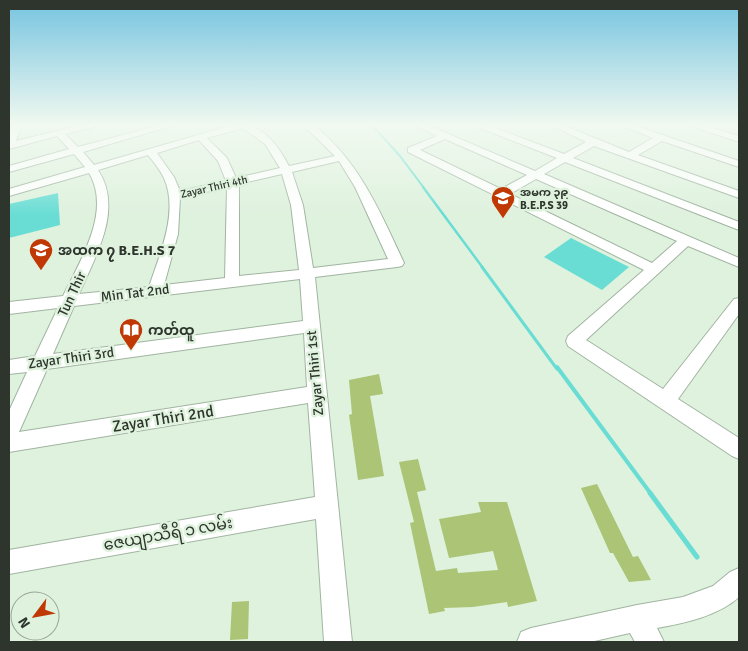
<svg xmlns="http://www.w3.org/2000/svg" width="748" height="651" font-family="Signika,'Noto Sans Myanmar',sans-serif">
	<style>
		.water { fill: #69ddd4 }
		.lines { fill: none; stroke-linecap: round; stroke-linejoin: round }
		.stream-far4 { stroke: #69ddd4; stroke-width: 2 }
		.stream-far3 { stroke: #69ddd4; stroke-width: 2.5 }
		.stream-far2 { stroke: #69ddd4; stroke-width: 3 }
		.stream-far1 { stroke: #69ddd4; stroke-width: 4 }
		.stream { stroke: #69ddd4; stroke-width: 5 }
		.building { fill: #abc476 }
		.minor-casing { stroke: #a1b4a1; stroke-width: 2 }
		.minor { fill: #fff; fill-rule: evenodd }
		.labels { text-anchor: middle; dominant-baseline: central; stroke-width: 5; stroke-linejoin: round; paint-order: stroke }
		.far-street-label { font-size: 11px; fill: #2d352d; stroke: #dff2de }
		.far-poi-label { font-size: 11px; font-weight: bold; fill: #2d352d; stroke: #dff2de; text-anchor: start }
		.poi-label { font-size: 14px; font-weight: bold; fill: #2d352d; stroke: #dff2de; text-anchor: start }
		.street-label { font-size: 14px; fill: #2d352d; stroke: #dff2de }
		.near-street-label { font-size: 16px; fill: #2d352d; stroke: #dff2de }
	</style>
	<rect width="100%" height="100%" fill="#dff2de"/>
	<g class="water">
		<path d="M58,193L60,225L9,238V204Z"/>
		<path d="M571,238L629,267L602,290L544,257Z"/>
	</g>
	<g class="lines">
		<path class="stream-far4" d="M371,124L400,156L424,188"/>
		<path class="stream-far3" d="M423,187L483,268"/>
		<path class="stream-far2" d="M482,267L557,369"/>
		<path class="stream-far1" d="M557,367L651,494"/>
		<path class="stream" d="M650,493L697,557"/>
	</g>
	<g class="building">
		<path d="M379,374L383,394L370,396L384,476L358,480L349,415L352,414L349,380Z"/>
		<path d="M418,459L426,490L417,492L436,571L457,568L458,573L498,570L493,551L449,558L439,519L481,512L478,502H507L537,601L508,607L507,602L473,607L444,608L445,611L429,614L410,523L414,522L399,462Z"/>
		<path d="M597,484L633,557L638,556L651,580L629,582L613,553H610L581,488Z"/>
		<path d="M249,601L248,639L230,640L232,602Z"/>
	</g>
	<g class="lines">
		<g class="minor-casing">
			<g id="minor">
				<path d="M13,124H22L16,141L85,124H98L97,126L65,134L78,147L164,124H178L83,152L94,165L236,124C263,124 277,144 289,166L335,156L302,124H312C358,159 380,211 404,263L402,266L397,267L315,277L352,642H324L316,519L9,574V550L315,497L308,403L9,452V411L27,372L9,374V360L35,356L58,308L9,314V302L63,296C80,261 112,211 89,173L9,196V189L85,167L74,154L9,172V166L69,149L57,136L9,149V134ZM243,128L265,144L280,168L236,178L227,158L207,138ZM199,140L218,161L226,181L180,191L174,177L157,153ZM148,155C154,162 160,170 164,178C179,212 160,253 149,287L79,294C95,257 124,209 98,170ZM339,161L355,187L388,259L313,268L303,205L292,172ZM282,174L291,205L299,270L239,276V184ZM227,187L225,278L164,285L178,234L180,198ZM300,279L303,321L53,354L74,306ZM304,333L307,387L19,432L47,369Z"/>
				<path d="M413,124H425L535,171L557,158L475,126L474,124H485L564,154L586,142L549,124H560L629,152L653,138L617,124H630L739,161V167L662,141L638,155L739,191V198L594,146L573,158L739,222V230L565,162L544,174L739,258V267L688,246L586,340L663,389L734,299L739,298V314L678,399L739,438V459L732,456L568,346L566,341L568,336L644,270L408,152V148L437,136ZM445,139L527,175L501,189L420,150ZM536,179L677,241L652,263L510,194Z"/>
				<path d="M685,124H699L739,136V142Z"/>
				<path d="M739,568V597C718,616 685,623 657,628L664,642H635L630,633L590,642H517L521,632L531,628L637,605L683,597L713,586L730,572Z"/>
			</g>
		</g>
		<use href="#minor" class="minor"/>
	</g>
	<linearGradient id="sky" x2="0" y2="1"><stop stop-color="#75c4e0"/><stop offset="0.58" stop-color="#f1f9f0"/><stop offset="1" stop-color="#f1f9f0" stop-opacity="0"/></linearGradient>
	<rect width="748" height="215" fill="url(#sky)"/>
	<defs>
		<g id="school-pin" transform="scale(1.25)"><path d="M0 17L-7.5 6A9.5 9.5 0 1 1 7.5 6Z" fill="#c03804" stroke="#dff2de"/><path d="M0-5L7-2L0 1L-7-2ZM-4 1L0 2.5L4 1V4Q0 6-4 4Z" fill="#fff"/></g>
		<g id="library-pin" transform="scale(1.25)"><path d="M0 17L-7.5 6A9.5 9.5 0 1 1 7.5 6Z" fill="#c03804" stroke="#dff2de"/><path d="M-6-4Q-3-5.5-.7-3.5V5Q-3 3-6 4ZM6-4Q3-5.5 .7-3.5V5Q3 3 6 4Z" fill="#fff"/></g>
	</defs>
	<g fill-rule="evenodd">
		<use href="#school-pin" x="503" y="198"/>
		<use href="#school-pin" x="41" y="250"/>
		<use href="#library-pin" x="131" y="330"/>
	</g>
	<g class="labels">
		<g class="far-street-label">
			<text transform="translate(214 187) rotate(-13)">Zayar Thiri 4th</text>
		</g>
		<g class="far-poi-label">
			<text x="520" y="192">အမက ၃၉<tspan x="520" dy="13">B.E.P.S 39</tspan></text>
		</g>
		<g class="poi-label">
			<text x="58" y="250">အထက ၇ B.E.H.S 7</text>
			<text x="148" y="330">ကတ်ထူ</text>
		</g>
		<g class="street-label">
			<text transform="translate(135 293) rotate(-7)">Min Tat 2nd</text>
			<text transform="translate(72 294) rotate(-65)">Tun Thir</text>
			<text transform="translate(71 358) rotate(-8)">Zayar Thiri 3rd</text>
			<text transform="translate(315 373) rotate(-95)">Zayar Thiri 1st</text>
		</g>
		<g class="near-street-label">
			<text transform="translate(163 419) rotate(-9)">Zayar Thiri 2nd</text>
			<text transform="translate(168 534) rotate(-10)">ဇေယျာသီရိ ၁ လမ်း</text>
		</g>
	</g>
	<rect width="748" height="651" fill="none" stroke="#2d352d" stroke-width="20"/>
	<g transform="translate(35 616) rotate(238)"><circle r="24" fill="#dff2de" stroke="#98a697"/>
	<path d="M0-4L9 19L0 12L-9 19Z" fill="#c03804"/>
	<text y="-8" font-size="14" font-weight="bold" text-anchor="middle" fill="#2d352d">N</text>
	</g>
</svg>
